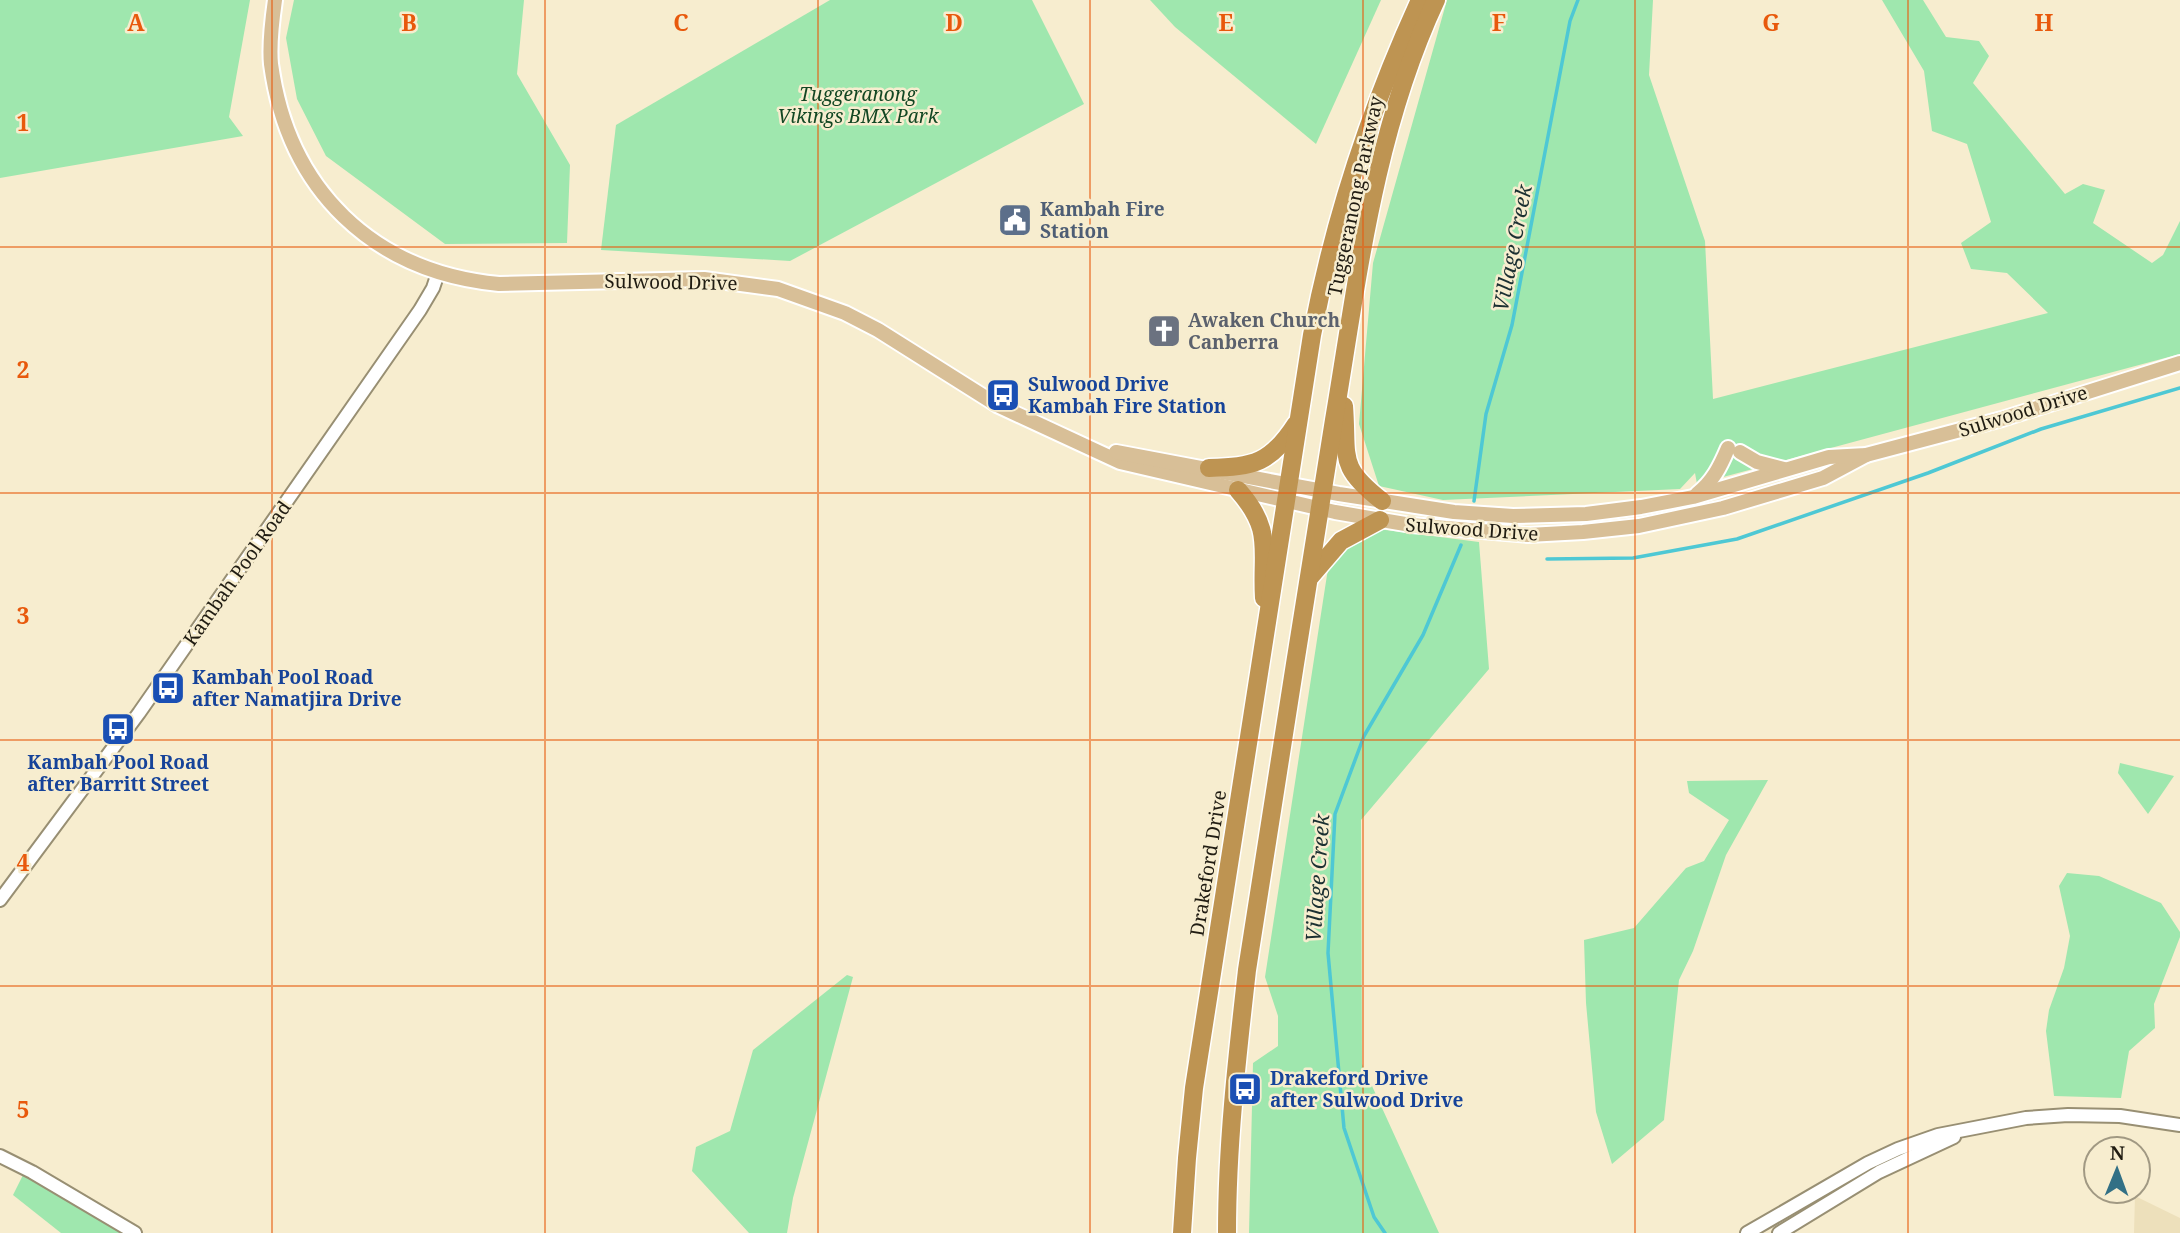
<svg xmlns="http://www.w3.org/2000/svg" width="2180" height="1233" font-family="'Noto Serif',serif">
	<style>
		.built { fill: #ede0bb }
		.green { fill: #9fe7ae }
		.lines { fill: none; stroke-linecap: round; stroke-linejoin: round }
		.stream { stroke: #4ec8d4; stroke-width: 3.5 }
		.minor-casing { stroke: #988f73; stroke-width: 16 }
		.major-casing { stroke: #fff; stroke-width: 18 }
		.highway-casing { stroke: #fff; stroke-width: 21 }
		.minor { stroke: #fff; stroke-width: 12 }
		.major { stroke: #d8bf97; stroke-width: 14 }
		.highway { stroke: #be9452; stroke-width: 18 }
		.grid { fill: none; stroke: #e8590c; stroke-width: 2; stroke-opacity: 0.55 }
		.labels { text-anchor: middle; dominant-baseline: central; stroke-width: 5; stroke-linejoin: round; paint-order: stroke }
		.park-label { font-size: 19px; font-style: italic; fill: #124723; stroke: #f7edcf }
		.street-label { font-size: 19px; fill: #201c12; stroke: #f7edcf }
		.service-label { font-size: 19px; font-weight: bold; fill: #4e5e75; stroke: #f7edcf; text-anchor: start }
		.worship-label { font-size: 19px; font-weight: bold; fill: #5b616d; stroke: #f7edcf; text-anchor: start }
		.transit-label { font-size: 19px; font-weight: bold; fill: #164399; stroke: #f7edcf; text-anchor: start }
		.water-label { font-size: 21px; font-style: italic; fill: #1b3032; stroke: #f7edcf }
		.grid-label { font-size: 23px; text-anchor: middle; font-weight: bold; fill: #e8590c; stroke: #f7edcf; stroke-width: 5; stroke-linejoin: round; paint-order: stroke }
	</style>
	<rect width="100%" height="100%" fill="#f7edcf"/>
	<path class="built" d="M2135,1196L2180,1218V1233H2134Z"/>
	<g class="green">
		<path d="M0,0H250L229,117L243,136L0,178Z"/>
		<path d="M294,0H524L517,74L570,165L567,243L445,244L326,156L297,99L286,38Z"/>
		<path d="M830,0H1032L1084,104L790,261L601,250L616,125Z"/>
		<path d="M1150,0H1381L1316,144L1175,27Z"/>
		<path d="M1447,0H1653L1649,75L1705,241L1713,399L2048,313L2007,273L1971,269L1961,243L1991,222L1967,144L1932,131L1924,71L1882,0H1923L1946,37L1979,41L1989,56L1973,83L2065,194L2083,184L2105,190L2093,223L2152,263L2163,255L2180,221V354L1697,484L1695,473L1680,489L1443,500L1379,486L1359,424L1373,263Z"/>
		<path d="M1378,529L1479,542L1489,669L1361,820L1362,1064L1439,1233H1249L1253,1063L1278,1046V1016L1265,977L1327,575C1336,544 1350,542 1378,529Z"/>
		<path d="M2120,763L2174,776L2148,814L2118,773Z"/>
		<path d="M1768,780L1726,855L1693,951L1679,980L1664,1120L1612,1164L1596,1112L1586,1003L1584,940L1634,928L1686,868L1704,861L1729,820L1689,793L1687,781Z"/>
		<path d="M2067,873L2099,876L2161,903L2180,932V937L2154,1004L2155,1028L2129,1051L2121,1098L2054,1096L2046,1031L2049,1010L2064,968L2070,936L2059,886Z"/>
		<path d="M847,975L853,977L793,1198L787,1233H749L692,1171L696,1147L730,1131L753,1050Z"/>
		<path d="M24,1173L128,1233H61L13,1195Z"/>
	</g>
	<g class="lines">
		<g class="stream">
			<path d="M1474,501L1486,414L1512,325L1570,21L1578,0"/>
			<path d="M1547,559L1633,558L1737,539L1928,473L2041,429L2180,388"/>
			<path d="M1385,1233L1374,1217L1344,1128L1328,953L1335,814L1364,736L1423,635L1461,545"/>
		</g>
		<g class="minor-casing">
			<g id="minor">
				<path d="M0,900L139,713L420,310L433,288L438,273"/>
				<path d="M0,1156L32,1172L135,1233"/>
				<path d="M1747,1233L1868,1163L1898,1149L1938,1135L2026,1118L2068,1115L2120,1116L2180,1125"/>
				<path d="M1779,1233L1879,1172L1954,1137"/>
			</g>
		</g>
		<g class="major-casing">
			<g id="major">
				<path d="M275,0C272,21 269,44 271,64C288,190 373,272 499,284L704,279L778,289L845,313L878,330L997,405L1120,462L1335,512L1411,525L1528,535L1583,532L1639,526L1723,508L1823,478L1866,455"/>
				<path d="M1116,452L1339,494L1454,512L1513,516L1586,514L1641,507L1693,497L1829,457L1866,455L2002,419L2180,363"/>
				<path d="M1740,452L1757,462L1784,469"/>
				<path d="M1697,494C1713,481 1720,467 1728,448"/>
			</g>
		</g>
		<g class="highway-casing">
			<g id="highway">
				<path d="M1344,406C1348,458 1337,466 1382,501"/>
				<path d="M1209,468C1254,467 1271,463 1296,424"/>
				<path d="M1238,490C1274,531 1261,549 1264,598"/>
				<path d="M1311,576L1341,541L1380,520"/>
				<path d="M1182,1233L1187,1158L1194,1088L1312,335C1334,219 1371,107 1420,0"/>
				<path d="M1227,1233C1227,1145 1237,1058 1247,970C1276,787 1304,603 1334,420C1358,277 1374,133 1436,0"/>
			</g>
		</g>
		<use href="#minor" class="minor"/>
		<use href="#major" class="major"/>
		<use href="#highway" class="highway"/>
	</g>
	<path class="grid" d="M272,0V1233M545,0V1233M818,0V1233M1090,0V1233M1363,0V1233M1635,0V1233M1908,0V1233M0,247H2180M0,493H2180M0,740H2180M0,986H2180"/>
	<defs>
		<g id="civic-square" transform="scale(1.75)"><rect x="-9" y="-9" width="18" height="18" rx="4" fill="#5c6f8a" stroke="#f7edcf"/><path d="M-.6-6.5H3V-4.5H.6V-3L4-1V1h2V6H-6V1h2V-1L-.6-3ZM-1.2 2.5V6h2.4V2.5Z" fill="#fff"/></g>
		<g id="church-square" transform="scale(1.75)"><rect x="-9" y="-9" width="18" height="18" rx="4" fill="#6b7280" stroke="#f7edcf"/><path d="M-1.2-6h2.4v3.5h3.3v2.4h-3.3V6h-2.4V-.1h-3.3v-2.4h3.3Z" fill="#fff"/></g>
		<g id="bus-square" transform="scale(1.75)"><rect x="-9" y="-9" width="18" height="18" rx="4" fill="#1a4fb4" stroke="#f7edcf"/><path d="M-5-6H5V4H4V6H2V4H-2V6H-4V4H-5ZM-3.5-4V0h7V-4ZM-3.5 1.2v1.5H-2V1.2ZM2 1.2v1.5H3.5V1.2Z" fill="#fff"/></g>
	</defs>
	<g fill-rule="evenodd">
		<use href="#civic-square" x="1015" y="220"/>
		<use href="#church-square" x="1164" y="331"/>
		<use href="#bus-square" x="1003" y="395"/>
		<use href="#bus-square" x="168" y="688"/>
		<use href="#bus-square" x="118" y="729"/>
		<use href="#bus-square" x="1245" y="1089"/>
	</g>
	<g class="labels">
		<g class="park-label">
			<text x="858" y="94">Tuggeranong<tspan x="858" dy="22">Vikings BMX Park</tspan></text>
		</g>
		<g class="street-label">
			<text transform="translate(1355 196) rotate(-78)">Tuggeranong Parkway</text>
			<text transform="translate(671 282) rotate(1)">Sulwood Drive</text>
			<text transform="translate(2023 411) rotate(-17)">Sulwood Drive</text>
			<text transform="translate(1472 529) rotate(4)">Sulwood Drive</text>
			<text transform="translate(237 573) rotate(-55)">Kambah Pool Road</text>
			<text transform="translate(1208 863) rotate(-81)">Drakeford Drive</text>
		</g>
		<g class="service-label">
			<text x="1040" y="209">Kambah Fire<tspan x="1040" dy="22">Station</tspan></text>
		</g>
		<g class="worship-label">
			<text x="1188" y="320">Awaken Church<tspan x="1188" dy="22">Canberra</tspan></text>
		</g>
		<g class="transit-label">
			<text x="1028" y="384">Sulwood Drive<tspan x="1028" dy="22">Kambah Fire Station</tspan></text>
			<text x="192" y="677">Kambah Pool Road<tspan x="192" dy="22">after Namatjira Drive</tspan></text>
			<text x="118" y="762" text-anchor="middle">Kambah Pool Road<tspan x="118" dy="22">after Barritt Street</tspan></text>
			<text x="1270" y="1078">Drakeford Drive<tspan x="1270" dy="22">after Sulwood Drive</tspan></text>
		</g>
		<g class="water-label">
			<text transform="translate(1512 248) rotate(-79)">Village Creek</text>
			<text transform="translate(1317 878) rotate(-86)">Village Creek</text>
		</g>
	</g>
	<g class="grid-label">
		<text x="136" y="31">A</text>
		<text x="409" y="31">B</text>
		<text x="681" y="31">C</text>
		<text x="954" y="31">D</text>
		<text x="1226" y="31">E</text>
		<text x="1499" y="31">F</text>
		<text x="1771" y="31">G</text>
		<text x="2044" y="31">H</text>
		<text x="23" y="131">1</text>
		<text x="23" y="378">2</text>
		<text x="23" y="624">3</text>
		<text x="23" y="871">4</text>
		<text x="23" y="1118">5</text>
	</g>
	<g transform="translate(2117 1170) rotate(1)"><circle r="33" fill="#f7edcf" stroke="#a19983" stroke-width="2"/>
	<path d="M0-5L12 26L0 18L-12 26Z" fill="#327085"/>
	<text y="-10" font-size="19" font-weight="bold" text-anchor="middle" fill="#201c12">N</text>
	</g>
</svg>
